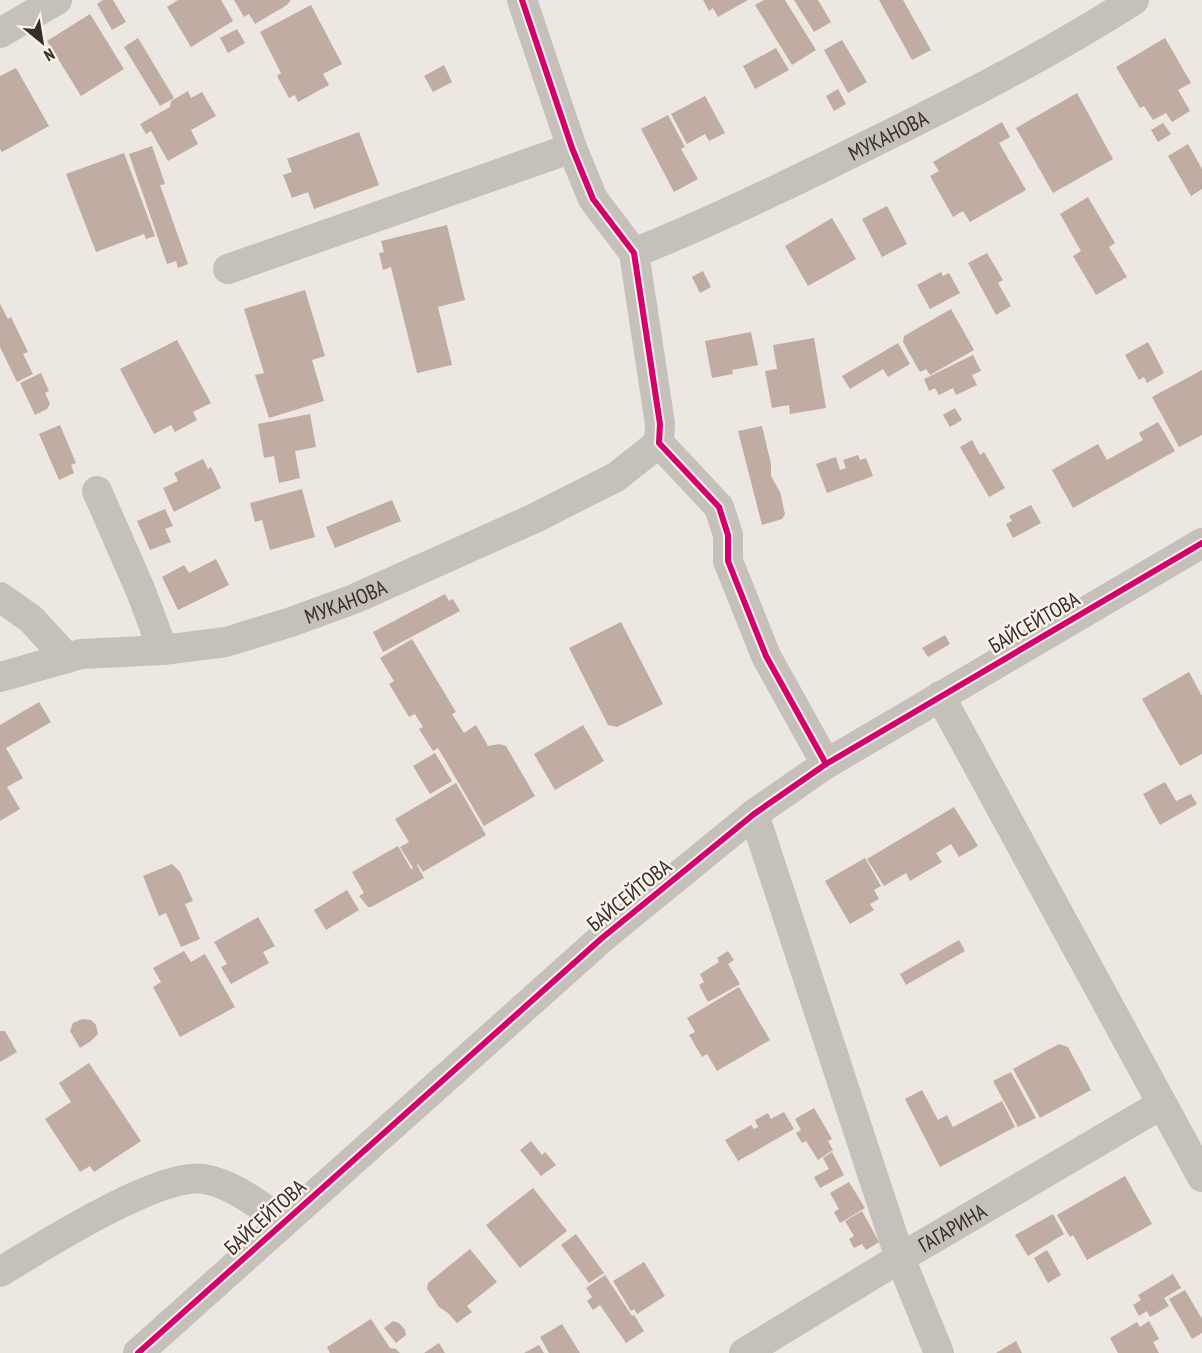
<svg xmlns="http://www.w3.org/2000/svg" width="1202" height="1353" font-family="'PT Sans Narrow',sans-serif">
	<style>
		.building { fill: #c0aca3 }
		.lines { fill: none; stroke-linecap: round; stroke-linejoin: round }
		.minor { stroke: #c6c0ba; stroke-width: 30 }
		.cycleway-casing { stroke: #f9f2e9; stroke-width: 10 }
		.cycleway { stroke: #d6006c; stroke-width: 6 }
		.labels { text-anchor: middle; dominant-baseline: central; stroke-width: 5; stroke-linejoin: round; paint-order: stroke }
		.street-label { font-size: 21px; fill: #372d28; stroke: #f9f2e9 }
	</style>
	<rect width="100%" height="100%" fill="#ede7e1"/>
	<g class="building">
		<path d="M103,0H113L126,22L112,30L97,4Z"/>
		<path d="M178,0H221L233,21L191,47L167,7Z"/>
		<path d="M234,0H291L287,5L255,24L249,14L244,17Z"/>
		<path d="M703,0H748L718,17L713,8L709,11Z"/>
		<path d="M764,0H785L816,50L792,65L755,5Z"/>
		<path d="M794,0H818L831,22L814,32Z"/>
		<path d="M879,0H903L931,50L912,60Z"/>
		<path d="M311,5L342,64L323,74L329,85L298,102L295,95L289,98L277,76L281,73L260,32Z"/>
		<path d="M90,14L124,69L81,96L47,41Z"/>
		<path d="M237,29L245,43L228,53L220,38Z"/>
		<path d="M138,38L174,98L160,106L124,47Z"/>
		<path d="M1165,38L1191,83L1178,90L1190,111L1172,122L1166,113L1153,120L1144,106L1140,108L1116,67Z"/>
		<path d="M842,40L867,82L848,93L824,50Z"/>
		<path d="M776,48L789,70L755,89L743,66Z"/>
		<path d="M444,65L452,82L433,92L424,76Z"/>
		<path d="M16,68L49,126L2,152L0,149V76Z"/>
		<path d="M838,89L846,104L834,111L826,96Z"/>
		<path d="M188,91L191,98L202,92L216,116L191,130L198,144L168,161L151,131L146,134L140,124L170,107L171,101Z"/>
		<path d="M1077,93L1113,159L1053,193L1016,128Z"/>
		<path d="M705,96L725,133L709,141L705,134L687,144L671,114Z"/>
		<path d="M668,115L685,147L681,149L698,179L674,192L641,129Z"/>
		<path d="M1002,122L1010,137L999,143L1026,190L970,222L963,211L953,217L930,176L939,171L933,162Z"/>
		<path d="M1163,123L1171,134L1158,142L1151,130Z"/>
		<path d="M359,132L379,185L314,209L308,192L292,198L283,175L292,172L287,159Z"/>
		<path d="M1188,144L1202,169V189L1191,196L1168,156Z"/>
		<path d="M152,146L165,184L160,185L188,264L178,268L176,261L167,264L129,154Z"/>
		<path d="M124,153L155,236L146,239L144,234L96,252L66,174Z"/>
		<path d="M1088,197L1115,243L1109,247L1127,277L1096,295L1073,256L1081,251L1060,214Z"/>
		<path d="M887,206L907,244L882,257L862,219Z"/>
		<path d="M832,218L856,259L808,286L785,246Z"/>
		<path d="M447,225L465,300L438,307L452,365L417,373L391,267L383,270L379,253L384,252L381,241Z"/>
		<path d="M987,253L1003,280L998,283L1011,306L996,315L968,263Z"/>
		<path d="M703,271L711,287L700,293L692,277Z"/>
		<path d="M941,272L943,276L949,273L960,293L930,309L917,285Z"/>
		<path d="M305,290L325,356L312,360L324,401L269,418L255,375L264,373L244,309Z"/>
		<path d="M0,304L8,319L11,317L28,352L23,354L33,374L17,382L0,347Z"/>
		<path d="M951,309L974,350L930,375L926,369L920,372L903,342L904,336Z"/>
		<path d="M751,332L758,365L732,370L733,374L712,378L705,341Z"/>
		<path d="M814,338L826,408L790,414L789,405L772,408L765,371L777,369L773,345Z"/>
		<path d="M177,340L211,403L193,412L197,420L175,432L171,425L154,434L120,369Z"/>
		<path d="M1148,342L1164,373L1147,383L1144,377L1139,380L1125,355Z"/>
		<path d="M898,343L910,364L888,377L883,369L850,389L842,376Z"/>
		<path d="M973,355L981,371L972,375L977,385L956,395L953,388L939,395L935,388L929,391L924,379Z"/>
		<path d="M1202,370V435L1179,447L1152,397Z"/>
		<path d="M41,373L49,391L45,393L50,404L47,409L35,415L20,383Z"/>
		<path d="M955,408L962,420L950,427L943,415Z"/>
		<path d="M310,414L316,447L295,451L300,478L279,483L274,456L264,458L258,424Z"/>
		<path d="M1158,422L1175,451L1073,508L1052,470L1098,444L1107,460L1143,440L1139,433Z"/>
		<path d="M60,425L76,463L71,465L74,473L59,480L39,434Z"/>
		<path d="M762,426L771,464V476L780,492L785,514L782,519L762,525L738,431Z"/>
		<path d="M972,440L980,455L984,452L1005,488L989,497L960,447Z"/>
		<path d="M858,455L860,460L866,458L873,476L827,493L816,464L836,457L840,470L846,468L843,460Z"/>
		<path d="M203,459L208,469L211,467L221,488L174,512L163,488L178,481L174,473Z"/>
		<path d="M302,489L315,537L270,550L262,520L255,522L250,503Z"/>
		<path d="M392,500L401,521L335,548L326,527Z"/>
		<path d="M1031,505L1041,523L1013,538L1006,524L1012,521L1009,516Z"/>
		<path d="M165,509L173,526L165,529L171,542L150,550L137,521Z"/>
		<path d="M216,559L229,585L178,610L162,577L184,565L189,573Z"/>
		<path d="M445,594L449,601L453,599L460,611L383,652L373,632Z"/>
		<path d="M621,622L663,704L617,727L608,725L569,648Z"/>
		<path d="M945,635L950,644L928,657L922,648Z"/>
		<path d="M412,639L456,712L452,714L464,733L476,725L488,746L499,744L506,746L535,796L484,826L438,748L433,751L419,729L423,727L415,714L409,717L389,684L394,681L380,658Z"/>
		<path d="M1189,672L1202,696V754L1180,766L1142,699Z"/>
		<path d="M39,702L51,722L6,748L23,778L7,787L20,809L0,821V725Z"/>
		<path d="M583,725L604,761L555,790L534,754Z"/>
		<path d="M435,753L452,781L430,794L413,766Z"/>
		<path d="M1165,782L1176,801L1191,794L1197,804L1160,825L1143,794Z"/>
		<path d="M456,783L486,835L423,872L418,864L417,865L424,878L371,907H368L359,896L364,893L352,872L398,846L411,869L413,868L400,847L409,842L395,819Z"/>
		<path d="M954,807L978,846L959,857L951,844L936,853L942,862L910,881L906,873L884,886L867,859Z"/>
		<path d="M865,858L881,886L874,890L879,899L870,904L874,910L850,924L825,881Z"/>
		<path d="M172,864L180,872L193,901L185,904L200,939L181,947L166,913L159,916L143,876Z"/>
		<path d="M347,890L359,910L326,930L314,910Z"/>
		<path d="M258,917L275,946L263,952L269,963L231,984L221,967L227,964L214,942Z"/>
		<path d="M959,940L965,951L906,985L900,974Z"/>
		<path d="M184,951L191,962L205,954L235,1007L180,1037L153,987L161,982L153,968Z"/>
		<path d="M728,951L734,960L728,964L740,984L708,1002L699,985L704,982L700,974L719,962L717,958Z"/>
		<path d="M739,987L770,1040L717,1071L707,1054L702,1057L689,1035L695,1032L687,1018Z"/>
		<path d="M82,1019L91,1020L96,1025L98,1034L91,1041L80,1048L70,1031L73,1023Z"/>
		<path d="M0,1031H5L17,1052L0,1062Z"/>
		<path d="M1059,1044L1068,1047L1091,1090L1040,1118L1013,1069Z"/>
		<path d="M89,1063L141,1141L94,1172L90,1166L80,1172L45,1119L71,1102L59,1083Z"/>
		<path d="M1011,1072L1036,1118L1018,1127L993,1081Z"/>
		<path d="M922,1090L938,1120L947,1115L953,1127L1002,1101L1015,1127L940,1167L905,1099Z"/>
		<path d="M814,1108L832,1139L828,1141L833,1150L818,1160L806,1141L802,1143L796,1133L801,1130L795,1119Z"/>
		<path d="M784,1112L794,1129L738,1161L725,1140L751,1125L754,1129L758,1127L755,1120L768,1113L771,1119Z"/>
		<path d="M531,1141L542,1155L545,1152L556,1165L541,1176L520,1150Z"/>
		<path d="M832,1152L844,1175L820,1188L814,1177L829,1169L823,1158Z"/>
		<path d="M1125,1176L1152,1224L1087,1260L1073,1235L1070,1237L1057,1215Z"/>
		<path d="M849,1182L865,1208L840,1223L834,1212L839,1209L830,1193Z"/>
		<path d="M533,1188L567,1231L520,1268L486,1225Z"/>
		<path d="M862,1211L879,1242L866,1250L862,1244L854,1248L849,1239L854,1236L845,1221Z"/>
		<path d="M1053,1214L1064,1234L1028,1256L1015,1235Z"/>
		<path d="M576,1234L604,1273L589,1283L561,1245Z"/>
		<path d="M470,1249L497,1282L467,1306L472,1312L457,1323L448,1313L439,1307L427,1289L428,1283Z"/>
		<path d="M1047,1250L1061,1275L1048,1283L1034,1258Z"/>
		<path d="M644,1262L665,1296L637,1314L634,1309L631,1311L613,1281Z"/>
		<path d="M1173,1274L1181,1288L1164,1298L1169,1306L1150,1317L1147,1311L1139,1316L1133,1305L1141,1300L1138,1295Z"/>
		<path d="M605,1275L632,1316L634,1315L644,1331L626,1343L600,1305L593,1310L587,1301L592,1297L586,1288Z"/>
		<path d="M1185,1290L1202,1319V1333L1192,1339L1169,1299Z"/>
		<path d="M371,1319L390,1348L396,1349L400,1353H330L327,1347Z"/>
		<path d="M393,1321L399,1323L405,1330L406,1335L396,1343L384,1328Z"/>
		<path d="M1149,1321L1159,1339L1153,1342L1159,1353H1118L1110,1338L1137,1322L1140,1327Z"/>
		<path d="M562,1324L580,1353H549L540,1337Z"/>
		<path d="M1016,1341L1022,1353H996Z"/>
		<path d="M439,1343L445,1353H424Z"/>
		<path d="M539,1345L544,1353H524Z"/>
	</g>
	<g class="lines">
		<g class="minor">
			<path d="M522,0L572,148L593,199L634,253L660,424L659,443L719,507L728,535V561L766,656L826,764"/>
			<path d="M0,33L57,0"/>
			<path id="s1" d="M634,253C713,221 790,184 866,146C957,101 1048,55 1134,0"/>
			<path d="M228,269L572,148"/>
			<path d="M97,491L140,589L163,650"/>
			<path d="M0,597L31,619L67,658"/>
			<path id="s2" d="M0,677L81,654L163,650L226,642L291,622L354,599L535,518L616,477L659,443"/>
			<path d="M940,696L1202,1177"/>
			<path d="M754,814L900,1258L939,1353"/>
			<path d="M0,1272C42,1247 158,1172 204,1179C234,1184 259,1206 284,1222"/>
			<path d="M138,1353L602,938L754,814L826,764L1202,543"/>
			<path id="s3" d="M744,1353L900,1258L1162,1104"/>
		</g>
		<g class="cycleway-casing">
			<g id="cycleway">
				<path d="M522,0L572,148L593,199L634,253L660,424L659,443L719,507L728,535V561L766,656L826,764"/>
				<path d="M138,1353L602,938L754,814L826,764L1202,543"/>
			</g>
		</g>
		<use href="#cycleway" class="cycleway"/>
	</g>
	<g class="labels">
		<g class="street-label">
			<text stroke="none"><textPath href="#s1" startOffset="280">МУКАНОВА</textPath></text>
			<text stroke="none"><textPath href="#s2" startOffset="356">МУКАНОВА</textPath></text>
			<text transform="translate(1034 622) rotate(-30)">БАЙСЕЙТОВА</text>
			<text transform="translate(629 895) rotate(-39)">БАЙСЕЙТОВА</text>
			<text transform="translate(265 1217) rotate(-42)">БАЙСЕЙТОВА</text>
			<text stroke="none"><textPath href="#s3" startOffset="243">ГАГАРИНА</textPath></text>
		</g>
	</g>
	<g transform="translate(42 42) rotate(150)" stroke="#f9f2e9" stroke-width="4.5" paint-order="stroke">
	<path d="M0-4.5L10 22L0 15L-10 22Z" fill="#372d28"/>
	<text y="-9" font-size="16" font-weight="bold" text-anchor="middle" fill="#372d28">N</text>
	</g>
</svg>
